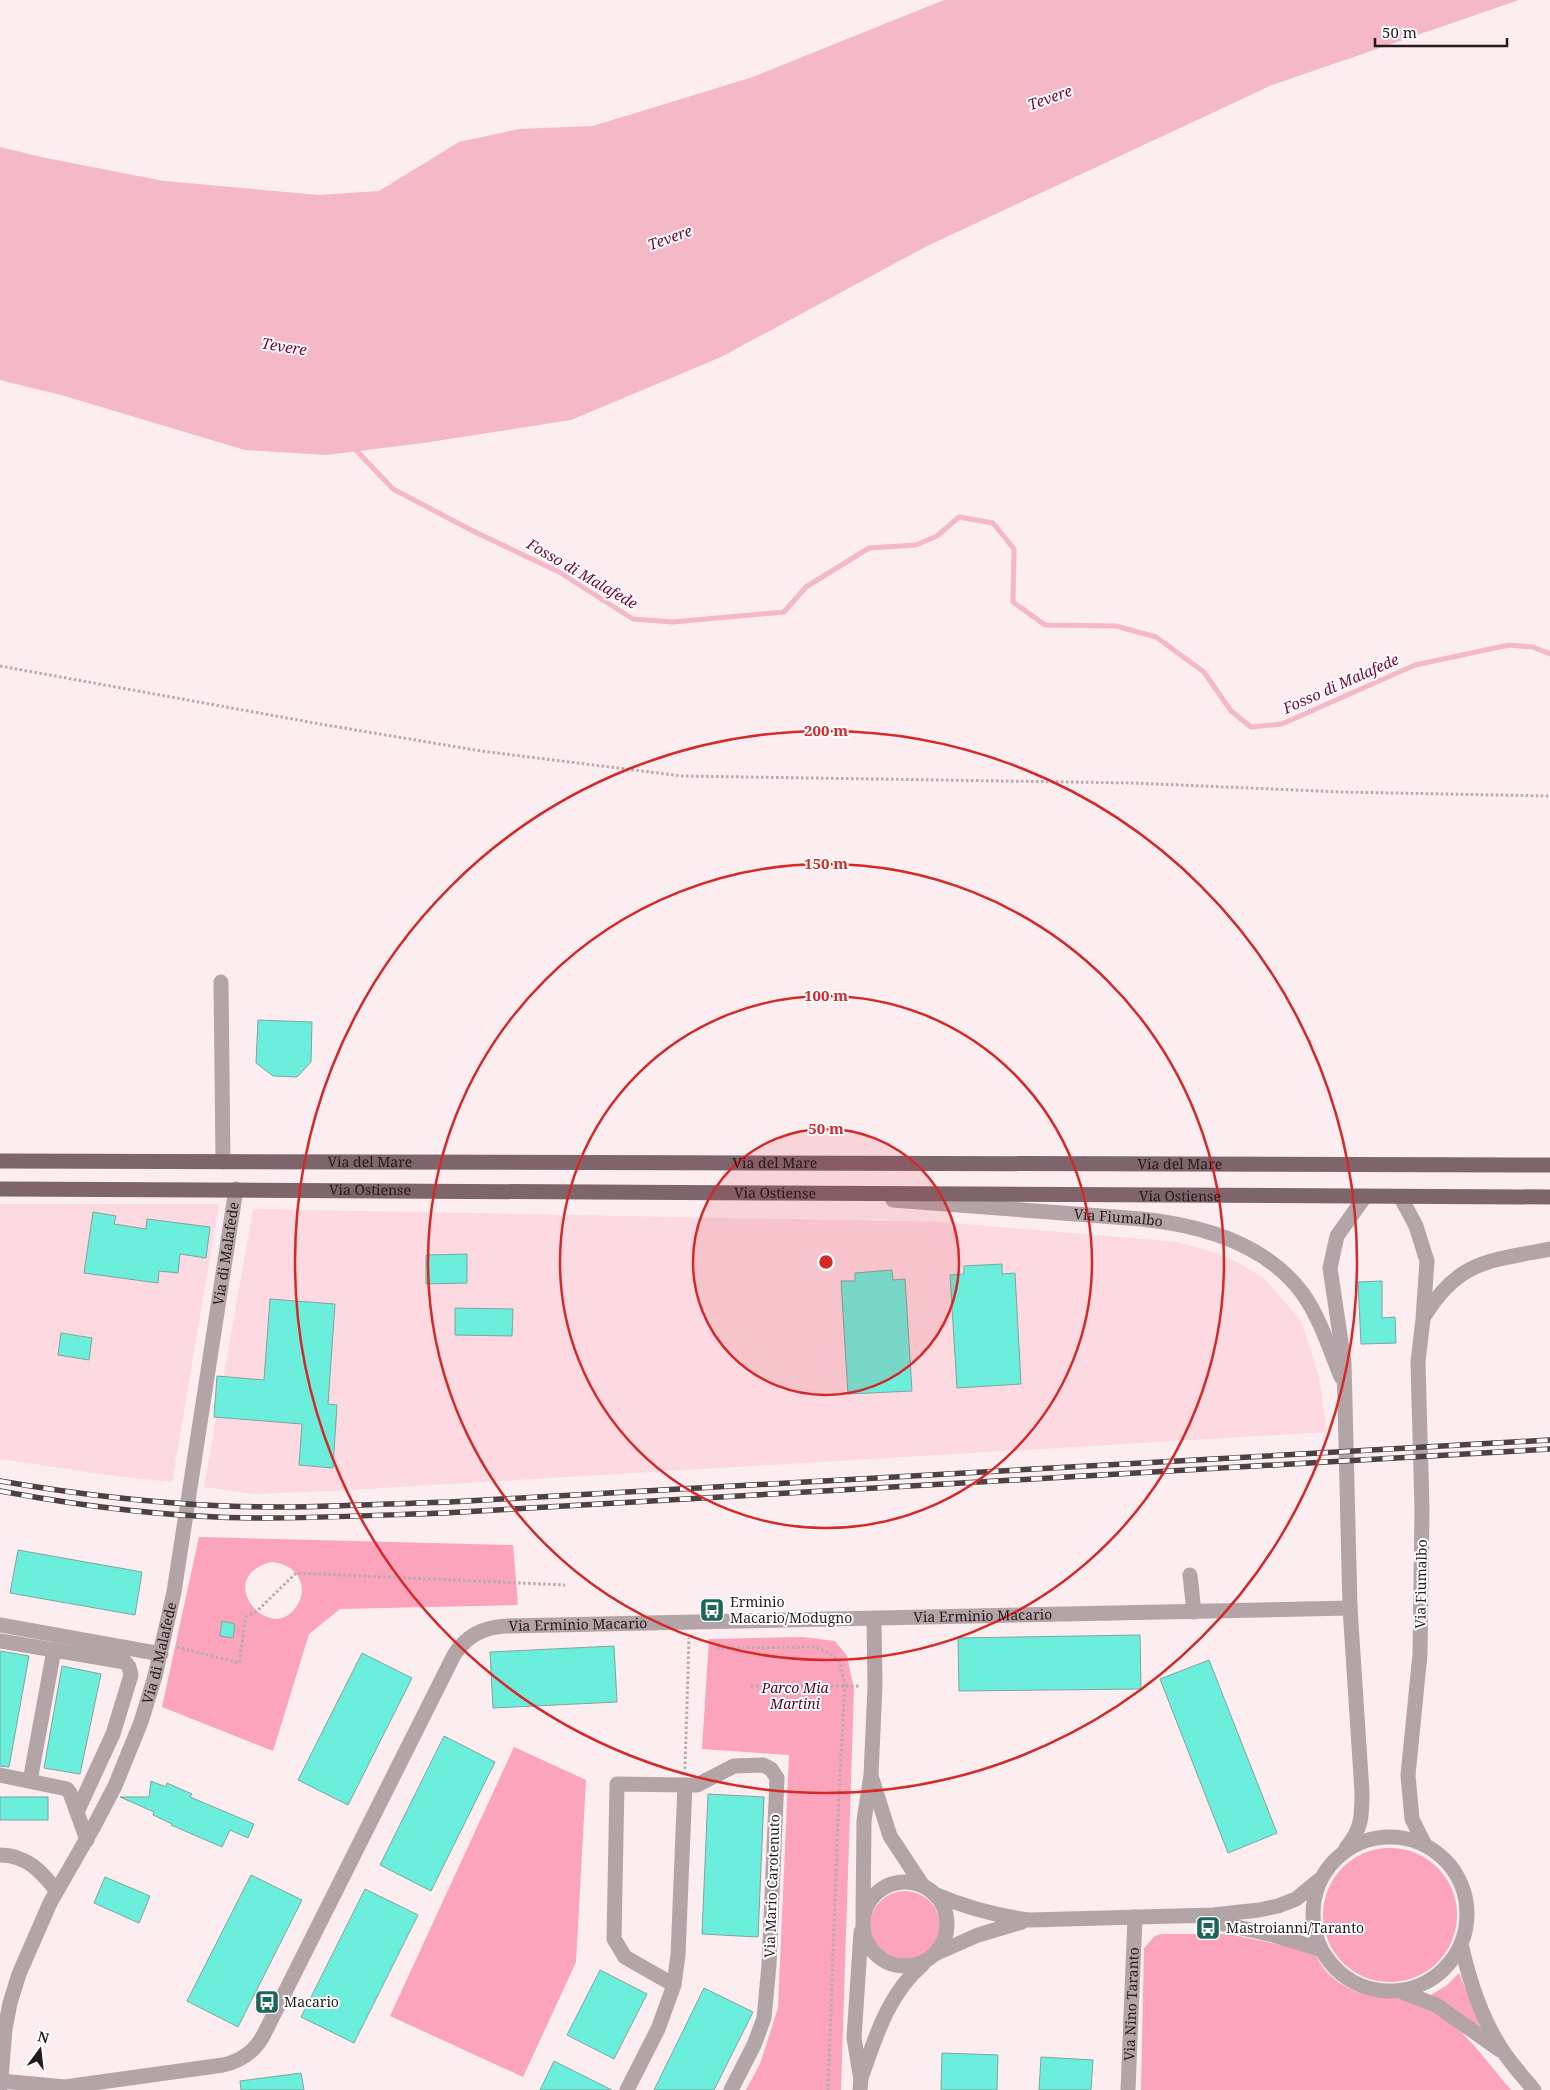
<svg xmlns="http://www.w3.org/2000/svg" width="1550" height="2090" font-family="'Noto Serif',serif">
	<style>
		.built { fill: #fddae2 }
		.green { fill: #fca4bc; fill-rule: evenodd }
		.water { fill: #f4b8c7 }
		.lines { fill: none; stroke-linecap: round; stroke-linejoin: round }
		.stream { stroke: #f4b8c7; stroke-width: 5 }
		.building { fill: #6befdc; stroke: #80a49d }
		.path { stroke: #b8aaae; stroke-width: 3; stroke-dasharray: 2.5 2.5; stroke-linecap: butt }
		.minor { stroke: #b3a4a8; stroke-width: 15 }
		.major { stroke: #7e646b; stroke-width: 15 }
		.rail-casing { stroke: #4d4144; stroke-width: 5.5 }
		.rail { stroke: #fff; stroke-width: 4; stroke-dasharray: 11; stroke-linecap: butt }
		.ring { fill: none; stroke: #d62828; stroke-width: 2.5 }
		.labels { text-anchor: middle; stroke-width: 4; stroke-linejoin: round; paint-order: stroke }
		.street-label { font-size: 14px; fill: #261a1d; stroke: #fff }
		.poi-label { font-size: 14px; fill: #261a1d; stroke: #fff; text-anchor: start }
		.park-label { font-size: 14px; font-style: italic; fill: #590129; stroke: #fff }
		.water-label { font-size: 15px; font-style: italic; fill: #7a023b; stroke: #fff }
		.centre { fill: #d62828; stroke: #fff; stroke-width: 2.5 }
		.ring-label { font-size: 15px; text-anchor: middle; font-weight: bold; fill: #d62828; stroke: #fff; stroke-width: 4; stroke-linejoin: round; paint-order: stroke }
	</style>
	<rect width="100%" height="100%" fill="#fcedf1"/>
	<!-- built -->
	<path class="built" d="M 0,1204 L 219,1204 L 172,1482 L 115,1476 L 0,1459 Z
		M 253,1209 L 942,1222 L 1178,1242 L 1226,1256 L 1264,1278 L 1301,1321 L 1319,1377 L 1327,1432 L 331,1491 L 254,1494 L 204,1487 Z"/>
	<!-- green -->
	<path class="green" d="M 199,1537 L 513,1545 L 518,1605 L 340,1609 L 309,1634 L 273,1751 L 162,1707 ZM 271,1562 C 293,1563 310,1582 298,1604 C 273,1649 210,1578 271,1562 Z
		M 803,1637 L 835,1641 L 847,1656 L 854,1689 L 841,2090 L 746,2090 L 760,2064 L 778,2008 L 789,1755 L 702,1749 L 709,1639 Z
		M 514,1747 L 586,1780 L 576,1962 L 523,2077 L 390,2016 Z
		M1323 1915a67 67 0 1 1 134 0a67 67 0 1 1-134 0Z
		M870 1926a35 35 0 1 1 70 0a35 35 0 1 1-70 0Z
		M 1162,1934 L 1228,1934 L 1315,1952 C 1324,1978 1350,1993 1377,1997 C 1387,1998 1398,1997 1407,2000 C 1417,2003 1430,2009 1439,2014 C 1468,2033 1489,2065 1511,2090 L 1141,2090 L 1144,1948 L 1155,1936 Z
		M 1459,1973 L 1481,2028 L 1431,1995 L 1447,1985 Z"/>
	<!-- water -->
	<path class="water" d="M 944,0 L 1519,0 L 1272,85 L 927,246 L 721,357 L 571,420 L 423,443 L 326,455 L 245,450 L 61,395 L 0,380 L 0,147 L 41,157 L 164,181 L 319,195 L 379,191 L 459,142 L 519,129 L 593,126 L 753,77 Z"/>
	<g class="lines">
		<!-- stream -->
		<path class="stream" d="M 353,447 L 393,489 L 473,531 L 559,572 L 633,619 L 673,622 L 784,612 L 806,587 L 869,548 L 916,545 L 937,536 L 959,517 L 993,523 L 1014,549 L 1013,602 L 1045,625 L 1116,626 L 1156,637 L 1204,672 L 1231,711 L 1251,727 L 1282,724 L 1415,665 L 1509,645 L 1533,647 L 1550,654"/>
	</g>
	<!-- building -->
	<path class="building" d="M 258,1020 L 312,1022 L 311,1062 L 297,1077 L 273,1076 L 256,1063 Z
		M 93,1212 L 116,1216 L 114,1224 L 146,1229 L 147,1219 L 210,1227 L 206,1258 L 180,1254 L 178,1273 L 159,1271 L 158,1283 L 84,1273 Z
		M 467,1254 L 467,1283 L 426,1284 L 426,1255 Z
		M 1002,1264 L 1002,1274 L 1015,1273 L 1021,1384 L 957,1388 L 950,1275 L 964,1274 L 964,1266 Z
		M 892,1270 L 893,1280 L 905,1279 L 912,1391 L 848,1394 L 841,1281 L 855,1281 L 855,1273 Z
		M 1382,1281 L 1382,1318 L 1395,1317 L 1396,1343 L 1361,1344 L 1358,1282 Z
		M 270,1299 L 335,1304 L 328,1404 L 337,1405 L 333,1468 L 299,1465 L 302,1424 L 214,1417 L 217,1376 L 264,1380 Z
		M 455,1308 L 513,1309 L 512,1336 L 455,1335 Z
		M 61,1333 L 92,1338 L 89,1360 L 58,1355 Z
		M 18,1550 L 142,1572 L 135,1615 L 10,1593 Z
		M 222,1621 L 235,1624 L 233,1638 L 220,1636 Z
		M 1140,1635 L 1141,1689 L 959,1691 L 958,1638 Z
		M 614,1646 L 617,1702 L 493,1708 L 490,1652 Z
		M 0,1651 L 29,1656 L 9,1767 L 0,1766 Z
		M 362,1653 L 412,1678 L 348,1805 L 298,1780 Z
		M 1209,1660 L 1277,1833 L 1228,1853 L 1160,1679 Z
		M 62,1666 L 101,1674 L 80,1774 L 44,1768 Z
		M 444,1736 L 495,1762 L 431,1891 L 380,1865 Z
		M 151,1781 L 166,1787 L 167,1783 L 192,1794 L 190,1797 L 254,1824 L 248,1838 L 230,1830 L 222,1847 L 171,1825 L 172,1824 L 153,1815 L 154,1812 L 120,1797 L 149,1797 Z
		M 708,1794 L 764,1797 L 758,1937 L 702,1934 Z
		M 0,1797 L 48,1797 L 48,1820 L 0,1820 Z
		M 251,1875 L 302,1900 L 238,2027 L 187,2001 Z
		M 105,1877 L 150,1896 L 139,1923 L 94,1903 Z
		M 365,1889 L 418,1915 L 354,2043 L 301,2017 Z
		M 600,1970 L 647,1994 L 614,2059 L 567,2035 Z
		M 704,1988 L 753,2012 L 714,2090 L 654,2090 Z
		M 942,2053 L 998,2055 L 997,2090 L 941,2090 Z
		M 1041,2057 L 1093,2060 L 1091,2090 L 1039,2090 Z
		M 554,2061 L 612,2090 L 540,2090 Z
		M 301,2073 L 304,2090 L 241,2090 L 240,2081 Z"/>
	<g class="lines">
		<!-- path -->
		<path class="path" d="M 0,666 L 320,724 L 481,751 L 682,776 L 1134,783 L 1341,792 L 1550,796
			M 177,1647 L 239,1663 L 246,1617 L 256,1612 L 296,1573 L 565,1585
			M 717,1648 L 815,1647 L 829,1653 L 840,1662 L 845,1686 L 839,1791 L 828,2090
			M 751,1686 L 861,1686
			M 685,1769 L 689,1638"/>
		<!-- minor -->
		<g class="minor">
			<path d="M 221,982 L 223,1162"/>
			<path d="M 1401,1198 L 1416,1226 L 1427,1261 L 1423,1319 L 1418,1362 L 1422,1510 L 1420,1654 L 1408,1775 L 1412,1819 L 1425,1845"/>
			<path id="s1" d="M 893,1200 L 1141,1219 C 1200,1225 1266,1243 1303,1294 C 1320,1318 1330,1350 1341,1377"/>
			<path d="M 1425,1315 C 1460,1259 1491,1261 1550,1249"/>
			<path d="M 1190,1575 L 1194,1612"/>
			<path d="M 0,1625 L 161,1654"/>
			<path d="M 0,1641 L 125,1662 L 129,1667 L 131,1675 L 113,1734 L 77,1812"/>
			<path d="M 0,1775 L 67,1789 L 70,1793 L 87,1840"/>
			<path d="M 872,1779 L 890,1836 L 923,1886"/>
			<path d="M 30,1781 L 54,1650"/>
			<path d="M 685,1785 L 697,1785 L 734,1766 L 763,1765 L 771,1769 L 777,1778 L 769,1965 L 764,2018 L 754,2045 L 731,2090"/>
			<circle cx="1390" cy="1914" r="77"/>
			<path d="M 1346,1848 C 1362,1829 1362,1816 1362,1792 L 1350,1608 L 1344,1362 L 1330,1268 L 1337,1236 L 1364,1198"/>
			<path d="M 0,1855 C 26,1855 41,1871 56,1890"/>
			<circle cx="905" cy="1924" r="42"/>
			<path d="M 934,1894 C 965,1907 996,1916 1030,1920 L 1213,1915 L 1259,1910 L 1278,1906 L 1296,1899 L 1319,1880"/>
			<path d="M 863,1917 L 864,1821 L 871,1775 L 875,1686 L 874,1620"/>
			<path d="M 1205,1920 L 1273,1935 L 1320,1949"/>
			<path d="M 1461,1944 C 1470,1983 1482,2021 1505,2054 C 1514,2067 1524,2078 1534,2090"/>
			<path d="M 935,1954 L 978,1935 L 1022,1922"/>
			<path d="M 1400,1991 L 1436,2005 L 1500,2050"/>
			<path d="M 861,2078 C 876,2036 888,1994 923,1964"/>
			<path id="s2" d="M 1,2081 L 65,2087 L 223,2065 C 241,2061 254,2052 263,2036 L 454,1655 C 466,1636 484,1627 506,1626 L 1350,1608"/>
			<path id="s3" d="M 0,2090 L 5,2029 L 10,2003 L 19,1974 L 50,1903 L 94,1826 L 115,1786 L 141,1722 L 155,1676 L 174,1592 L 236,1189"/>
			<path d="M 627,2090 L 658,2029 L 674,1985 L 678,1955 L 685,1785 L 617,1784 L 614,1939 L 625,1957 L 674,1985"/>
			<path d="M 860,2090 L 861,2080 L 854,2038 L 861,1932"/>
			<path id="s4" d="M 1128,2090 L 1135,1917"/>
		</g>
		<!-- major -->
		<g class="major">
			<path id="s5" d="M 0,1161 L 1550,1165"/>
			<path id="s6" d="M 0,1189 C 517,1188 1033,1198 1550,1197"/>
		</g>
		<defs>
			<path id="rail" d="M 0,1481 C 75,1494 150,1503 226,1506 C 300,1509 375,1504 450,1502 L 1550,1440
				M 0,1491 C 86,1507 174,1518 261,1518 C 322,1518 383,1515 444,1513 L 1550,1449"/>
		</defs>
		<!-- rail casing -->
		<use href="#rail" class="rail-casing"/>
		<!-- rail -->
		<use href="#rail" class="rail"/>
	</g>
	<!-- distance rings -->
	<circle cx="826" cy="1262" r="133" fill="#d62828" fill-opacity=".12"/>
	<g class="ring">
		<circle cx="826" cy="1262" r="133"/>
		<circle cx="826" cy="1262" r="266"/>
		<circle cx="826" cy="1262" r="398"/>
		<circle cx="826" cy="1262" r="531"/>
	</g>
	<!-- icons -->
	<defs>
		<symbol id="bus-square" viewBox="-11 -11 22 22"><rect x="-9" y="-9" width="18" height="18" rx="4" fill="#1b655b" stroke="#fff"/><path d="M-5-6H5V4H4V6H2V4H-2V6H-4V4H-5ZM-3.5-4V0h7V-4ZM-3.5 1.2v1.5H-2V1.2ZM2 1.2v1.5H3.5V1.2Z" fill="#fff"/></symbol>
	</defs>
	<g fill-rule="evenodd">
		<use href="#bus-square" x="698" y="1596" width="28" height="28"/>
		<use href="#bus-square" x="1194" y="1914" width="28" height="28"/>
		<use href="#bus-square" x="253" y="1988" width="28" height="28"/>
	</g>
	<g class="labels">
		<!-- street labels -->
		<g class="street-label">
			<text dy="5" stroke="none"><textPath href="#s5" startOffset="370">Via del Mare</textPath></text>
			<text dy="5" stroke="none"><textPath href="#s5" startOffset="775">Via del Mare</textPath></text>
			<text dy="5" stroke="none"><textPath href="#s5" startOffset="1180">Via del Mare</textPath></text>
			<text dy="5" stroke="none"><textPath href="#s6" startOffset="370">Via Ostiense</textPath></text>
			<text dy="5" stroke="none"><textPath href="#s6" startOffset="775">Via Ostiense</textPath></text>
			<text dy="5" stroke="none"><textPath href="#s6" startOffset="1180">Via Ostiense</textPath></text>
			<text dy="5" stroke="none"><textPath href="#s1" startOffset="226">Via Fiumalbo</textPath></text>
			<text dy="5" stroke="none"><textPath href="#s3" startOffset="875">Via di Malafede</textPath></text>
			<text transform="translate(1421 1584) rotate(-89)" y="5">Via Fiumalbo</text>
			<text dy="5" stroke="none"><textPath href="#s2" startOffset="1240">Via Erminio Macario</textPath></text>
			<text dy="5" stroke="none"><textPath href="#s2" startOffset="835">Via Erminio Macario</textPath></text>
			<text dy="5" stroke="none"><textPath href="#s3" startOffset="470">Via di Malafede</textPath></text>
			<text transform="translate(772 1886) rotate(-88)" y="5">Via Mario Carotenuto</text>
			<text dy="5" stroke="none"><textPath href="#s4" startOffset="86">Via Nino Taranto</textPath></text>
		</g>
		<!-- poi labels -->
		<g class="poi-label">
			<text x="730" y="1607">Erminio<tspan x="730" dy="16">Macario/Modugno</tspan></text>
			<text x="1226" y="1933">Mastroianni/Taranto</text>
			<text x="284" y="2007">Macario</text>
		</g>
		<!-- park labels -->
		<g class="park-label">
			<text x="795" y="1693">Parco Mia<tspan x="795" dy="16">Martini</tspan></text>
		</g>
		<!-- water labels -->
		<g class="water-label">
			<text transform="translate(1050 98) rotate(-20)" y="5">Tevere</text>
			<text transform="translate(670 238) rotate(-20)" y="5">Tevere</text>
			<text transform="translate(284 347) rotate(9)" y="5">Tevere</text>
			<text transform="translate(582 574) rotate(30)" y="5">Fosso di Malafede</text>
			<text transform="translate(1341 684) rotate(-24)" y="5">Fosso di Malafede</text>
		</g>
	</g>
	<circle cx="826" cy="1262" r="8" class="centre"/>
	<g class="ring-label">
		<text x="826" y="736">200 m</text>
		<text x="826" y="869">150 m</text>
		<text x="826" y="1001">100 m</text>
		<text x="826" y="1134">50 m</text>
	</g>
	<!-- north arrow -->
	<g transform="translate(40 2050) rotate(15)" stroke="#ffffff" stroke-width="4" paint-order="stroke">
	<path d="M0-4L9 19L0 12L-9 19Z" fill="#261a1d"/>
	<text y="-8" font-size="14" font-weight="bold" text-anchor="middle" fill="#261a1d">N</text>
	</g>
	<!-- scale -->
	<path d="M1375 38v8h132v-8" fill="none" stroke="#261a1d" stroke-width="2.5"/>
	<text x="1382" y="38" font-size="15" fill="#261a1d" stroke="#ffffff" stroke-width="4" paint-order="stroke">50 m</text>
</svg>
